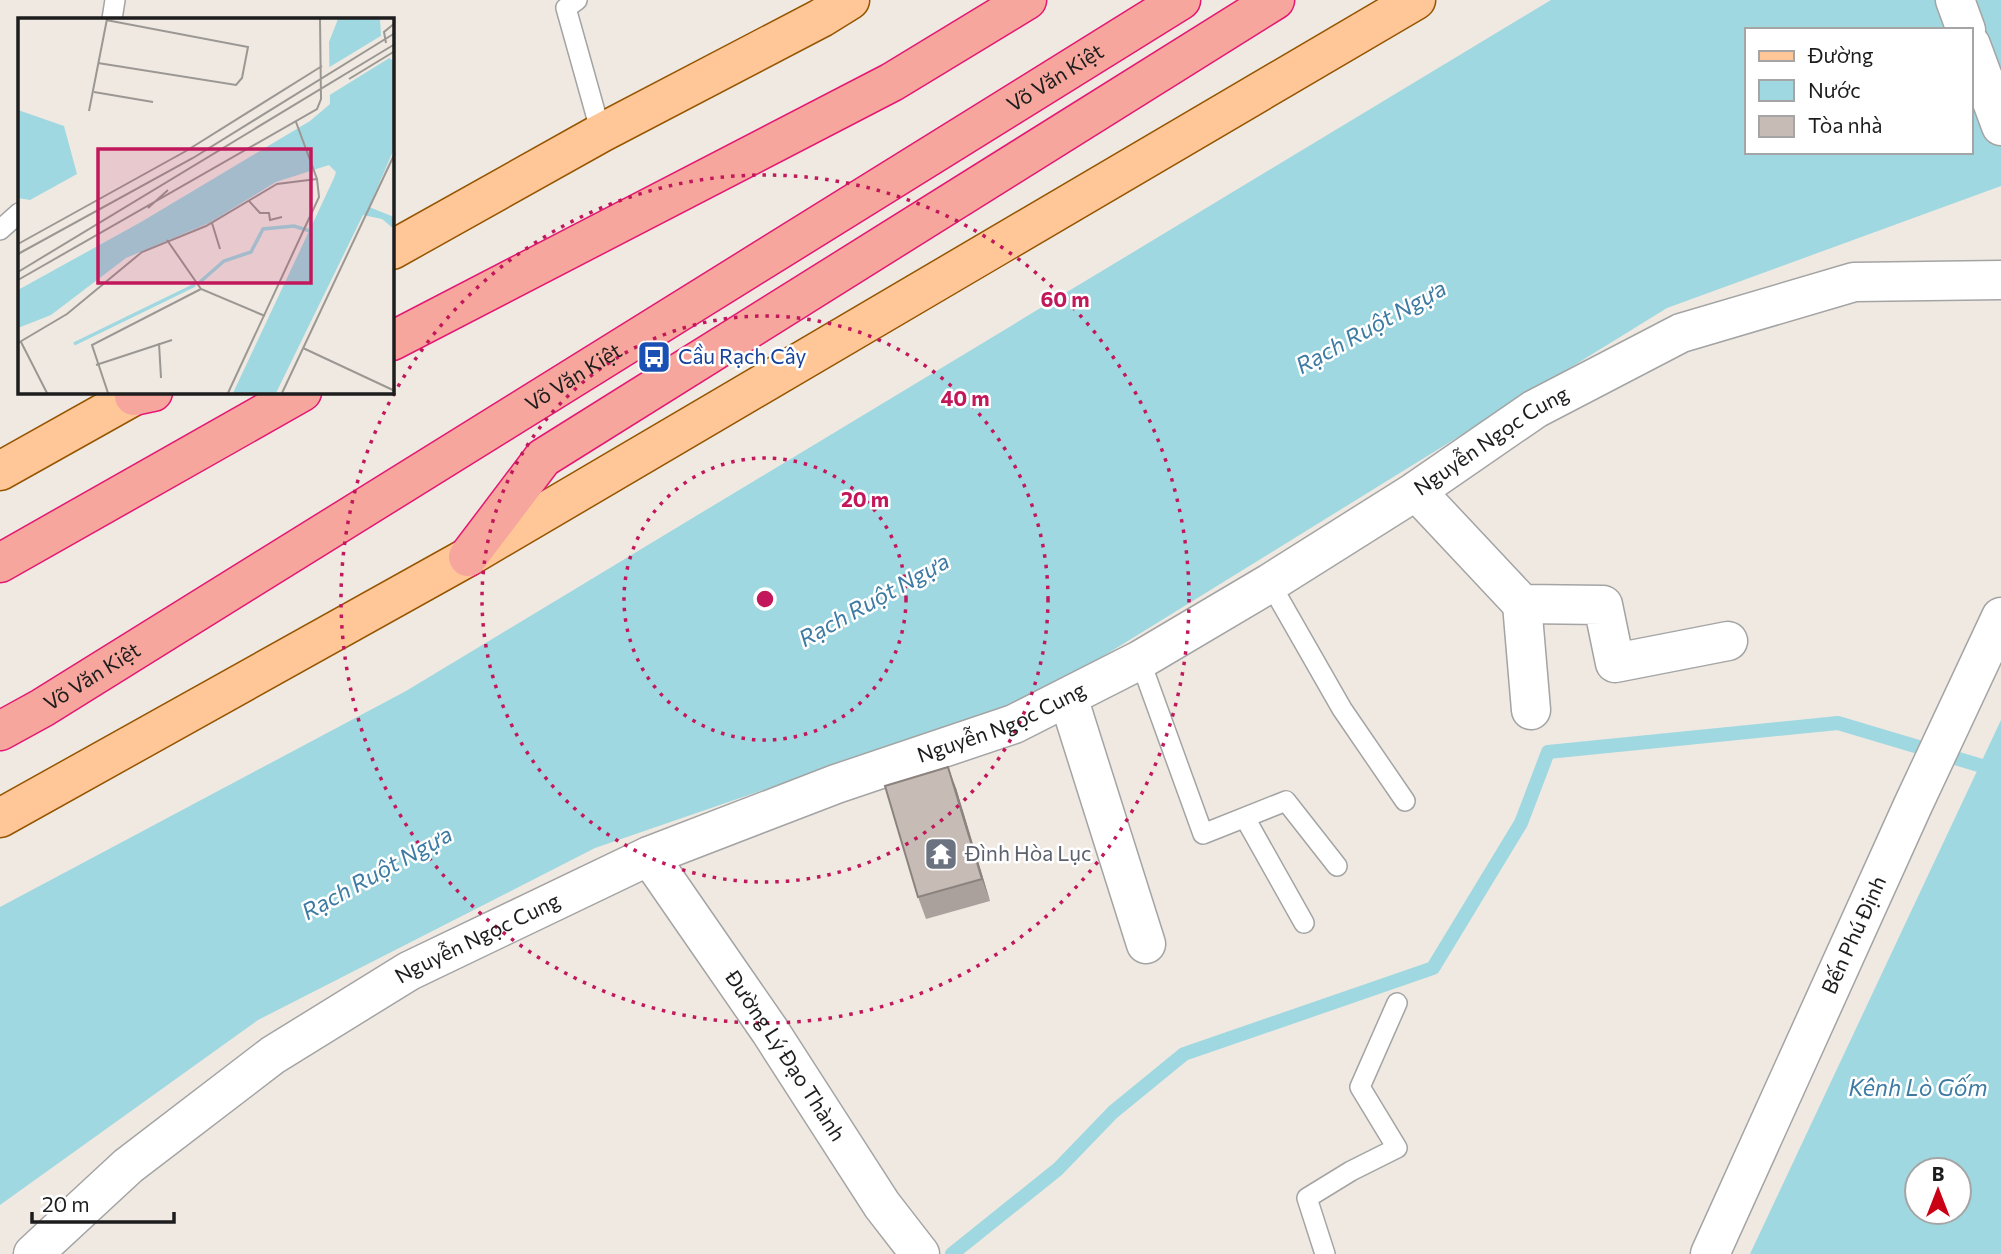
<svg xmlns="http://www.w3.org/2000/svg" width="2001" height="1254" font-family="Commissioner,sans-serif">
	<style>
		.water { fill: #9fd8e0; fill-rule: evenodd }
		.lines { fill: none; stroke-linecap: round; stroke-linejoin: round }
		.stream { stroke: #9fd8e0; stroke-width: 14 }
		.service-casing { stroke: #a4a4a4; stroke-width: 22 }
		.minor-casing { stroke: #a4a4a4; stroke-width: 41 }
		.tertiary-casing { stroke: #a4a4a4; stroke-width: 41 }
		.primary-casing { stroke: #965500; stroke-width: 41 }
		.trunk-casing { stroke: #e41873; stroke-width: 41 }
		.service { stroke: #fff; stroke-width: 19 }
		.minor { stroke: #fff; stroke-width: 38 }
		.tertiary { stroke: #fff; stroke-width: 38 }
		.primary { stroke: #ffc797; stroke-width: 38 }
		.trunk { stroke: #f6a69c; stroke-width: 38 }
		.wall { fill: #aba19c }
		.shaded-wall { fill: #8b837f }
		.building { fill: #c7bbb5; stroke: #8b837f; stroke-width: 2 }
		.ring { fill: none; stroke: #c2185b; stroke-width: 3.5; stroke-dasharray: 3.5 7 }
		.labels { text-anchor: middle; stroke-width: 5; stroke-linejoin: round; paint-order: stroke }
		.street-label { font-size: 21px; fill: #1d1d1d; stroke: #fff }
		.transit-label { font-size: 21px; fill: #164399; stroke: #fff; text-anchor: start }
		.worship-label { font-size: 21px; fill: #5b616d; stroke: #fff; text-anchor: start }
		.water-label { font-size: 23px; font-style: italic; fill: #3e7ba3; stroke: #fff }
		.inset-river { fill: none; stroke: #9fd8e0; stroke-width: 3.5 }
		.inset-road { fill: none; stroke: #9b9793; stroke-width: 2 }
		.view { fill: #c2185b; fill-opacity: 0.15; stroke: #c2185b; stroke-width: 3.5 }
		.inset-edge { fill: none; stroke: #1d1d1d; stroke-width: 3.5 }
		.centre { fill: #c2185b; stroke: #fff; stroke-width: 3.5 }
		.ring-label { font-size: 21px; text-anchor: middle; font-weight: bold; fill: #c2185b; stroke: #fff; stroke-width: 5; stroke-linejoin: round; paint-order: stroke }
	</style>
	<rect width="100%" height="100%" fill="#efe9e2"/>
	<!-- water -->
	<path class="water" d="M 1551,0 L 2001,0 L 2001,186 L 1667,308 L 1042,694 L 595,848 L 258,1020 L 0,1205 L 0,907 L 406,691 ZM 1747,30 L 1971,30 L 1971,152 L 1747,152 Z
		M 2001,720 L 2001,1254 L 1750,1254 ZM 1917,1170 L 1959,1170 L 1959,1212 L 1917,1212 Z"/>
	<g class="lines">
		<!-- stream -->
		<path class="stream" d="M 952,1254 L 1058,1169 L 1113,1112 L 1184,1054 L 1433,968 L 1521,823 L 1548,752 L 1838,723 L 1982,766 L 2001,768"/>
		<defs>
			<path id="service" d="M 577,0 L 566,8 L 601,133
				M 112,19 L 115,0
				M 0,230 L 19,213
				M 1270,583 L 1342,709 L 1405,801
				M 1140,660 L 1203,834 L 1286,801 L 1337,866
				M 1245,818 L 1304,923
				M 1325,1254 L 1307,1198 L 1351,1171 L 1397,1148 L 1360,1087 L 1397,1003"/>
			<g id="minor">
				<path d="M 1416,491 L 1522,604 L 1603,605 L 1615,663 L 1728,641"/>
				<path d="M 1522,604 L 1531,710"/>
				<path d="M 1068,697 L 1146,944"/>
				<path id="s1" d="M 649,856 L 770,1031 L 882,1205 L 920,1254"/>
				<path id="s2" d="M 33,1254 L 128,1166 L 273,1055 L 409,971 L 649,856 L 836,784 L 1014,724 L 1140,660 L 1270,583 L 1416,491 L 1535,409 L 1681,333 L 1854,282 L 2001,280"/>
			</g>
			<g id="tertiary">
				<path d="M 1955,0 L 1966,30"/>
				<path d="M 1971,45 L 2001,126"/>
				<path id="s3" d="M 1710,1254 L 1913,805 L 2001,617"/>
			</g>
			<path id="primary" d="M 392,250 L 601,133 L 821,18 L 850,0
				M 0,471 L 141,392
				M 0,818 L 468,557 L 1416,0"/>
			<g id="trunk">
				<path d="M 392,341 L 892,82 L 1027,0"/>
				<path d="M 134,396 L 153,392"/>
				<path d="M 468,557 L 543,458 L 1275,0"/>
				<path d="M 0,563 L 302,392"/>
				<path id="s4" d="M 0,731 L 42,708 L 1181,0"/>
			</g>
		</defs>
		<!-- service casing -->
		<use href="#service" class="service-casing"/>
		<!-- minor casing -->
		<use href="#minor" class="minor-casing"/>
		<!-- tertiary casing -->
		<use href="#tertiary" class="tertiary-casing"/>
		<!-- primary casing -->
		<use href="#primary" class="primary-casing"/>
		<!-- trunk casing -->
		<use href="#trunk" class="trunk-casing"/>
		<!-- service -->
		<use href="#service" class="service"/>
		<!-- minor -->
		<use href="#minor" class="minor"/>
		<!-- tertiary -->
		<use href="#tertiary" class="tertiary"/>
		<!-- primary -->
		<use href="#primary" class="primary"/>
		<!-- trunk -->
		<use href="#trunk" class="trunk"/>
	</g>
	<!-- wall -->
	<path class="wall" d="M 956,788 L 990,901 L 926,919 L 918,897 Z"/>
	<!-- shaded-wall -->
	<path class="shaded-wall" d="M 948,767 L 956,788 L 990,901 L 982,879 Z"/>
	<!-- building -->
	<path class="building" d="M 948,767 L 982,879 L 918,897 L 885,786 Z"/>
	<!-- distance rings -->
	<g class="ring">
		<circle cx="765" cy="599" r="141"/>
		<circle cx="765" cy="599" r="283"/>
		<circle cx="765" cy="599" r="424"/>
	</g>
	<!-- icons -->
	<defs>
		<symbol id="bus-square" viewBox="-11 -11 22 22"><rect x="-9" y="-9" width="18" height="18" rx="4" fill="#1a4fb4" stroke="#fff"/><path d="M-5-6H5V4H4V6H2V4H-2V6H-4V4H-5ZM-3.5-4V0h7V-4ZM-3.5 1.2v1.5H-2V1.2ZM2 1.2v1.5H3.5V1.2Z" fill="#fff"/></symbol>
		<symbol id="temple-square" viewBox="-11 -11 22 22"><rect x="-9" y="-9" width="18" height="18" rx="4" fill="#6b7280" stroke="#fff"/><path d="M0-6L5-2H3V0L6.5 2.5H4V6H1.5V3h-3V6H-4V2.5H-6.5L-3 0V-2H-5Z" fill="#fff"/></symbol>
	</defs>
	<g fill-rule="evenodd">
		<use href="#bus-square" x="635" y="338" width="38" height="38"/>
		<use href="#temple-square" x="922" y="835" width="38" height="38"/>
	</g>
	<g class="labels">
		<!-- street labels -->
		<g class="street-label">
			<text dy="7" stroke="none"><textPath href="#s4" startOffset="1241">Võ Văn Kiệt</textPath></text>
			<text dy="7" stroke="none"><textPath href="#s4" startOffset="674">Võ Văn Kiệt</textPath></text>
			<text dy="7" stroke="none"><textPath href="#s2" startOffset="1682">Nguyễn Ngọc Cung</textPath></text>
			<text dy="7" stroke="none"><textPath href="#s4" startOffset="107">Võ Văn Kiệt</textPath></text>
			<text dy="7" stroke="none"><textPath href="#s2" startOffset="1115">Nguyễn Ngọc Cung</textPath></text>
			<text dy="7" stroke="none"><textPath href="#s3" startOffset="350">Bến Phú Định</textPath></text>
			<text dy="7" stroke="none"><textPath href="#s2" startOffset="548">Nguyễn Ngọc Cung</textPath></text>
			<text dy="7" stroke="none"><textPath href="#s1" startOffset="242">Đường Lý Đạo Thành</textPath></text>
		</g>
		<!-- transit labels -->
		<g class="transit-label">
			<text x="678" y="364">Cầu Rạch Cây</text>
		</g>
		<!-- worship labels -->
		<g class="worship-label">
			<text x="965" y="861">Đình Hòa Lục</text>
		</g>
		<!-- water labels -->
		<g class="water-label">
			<text transform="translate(1371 327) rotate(-29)" y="8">Rạch Ruột Ngựa</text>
			<text transform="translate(874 600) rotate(-29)" y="8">Rạch Ruột Ngựa</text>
			<text transform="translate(377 873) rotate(-29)" y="8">Rạch Ruột Ngựa</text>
			<text x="1918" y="1096">Kênh Lò Gốm</text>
		</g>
	</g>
	<!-- overview -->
	<g transform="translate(18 18)">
		<rect width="376" height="376" fill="#efe9e2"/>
		<path d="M 320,1 L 362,1 L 364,33 L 376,44 L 376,131 L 351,189 L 376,199 L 376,211 L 364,201 L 345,197 L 258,375 L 215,375 L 316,160 L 318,154 L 311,147 L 258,164 L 191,205 L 108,240 L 33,297 L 0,310 L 0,272 L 123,204 L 292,103 L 312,86 L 311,24 ZM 0,92 L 46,108 L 59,156 L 12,182 L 0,180 Z" fill="#9fd8e0"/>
		<path d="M 366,16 L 373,39 L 310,78 L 310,50 Z" fill="#efe9e2"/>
		<path class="inset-river" d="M 182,264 L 206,243 L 233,234 L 245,211 L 276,208 L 292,213M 56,326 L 177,267"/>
		<path class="inset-road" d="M 368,25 L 366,14 L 377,5M 80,45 L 218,67 L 224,60 L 230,29 L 88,2M 331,61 L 377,33M 76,74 L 135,84M 71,93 L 89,1M 231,183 L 242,195 L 251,195 L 252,202 L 264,199M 130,190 L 150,172M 194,205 L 202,231M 149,222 L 183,271 L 247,298M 0,226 L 168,133 L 304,48M 0,236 L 175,140 L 377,15M 0,254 L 377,26M 0,262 L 299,91 L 303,81 L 302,1M 3,324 L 29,375M 0,325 L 49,296 L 124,234 L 188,208 L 259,166 L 299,161M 141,325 L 143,360M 285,330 L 377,373M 78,347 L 154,322M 90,375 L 74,327 L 183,271M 210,375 L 301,179 L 299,161 L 278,104M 264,375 L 377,135"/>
		<path class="view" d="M 80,131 L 293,131 L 293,265 L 80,265 Z"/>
		<rect width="376" height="376" class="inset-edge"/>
	</g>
	<circle cx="765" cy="599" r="10" class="centre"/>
	<g class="ring-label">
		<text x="1065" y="307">60 m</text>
		<text x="965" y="406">40 m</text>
		<text x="865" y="507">20 m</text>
	</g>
	<!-- legend -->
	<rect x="1745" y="28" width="228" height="126" fill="#ffffff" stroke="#a5a5a5" stroke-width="2"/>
	<rect x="1759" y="51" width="35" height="10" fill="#ffc797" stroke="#a5a5a5" stroke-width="2"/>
	<text x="1808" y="63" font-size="21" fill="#1d1d1d">Đường</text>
	<rect x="1759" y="80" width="35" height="21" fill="#9fd8e0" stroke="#a5a5a5" stroke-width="2"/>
	<text x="1808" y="98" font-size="21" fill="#1d1d1d">Nước</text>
	<rect x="1759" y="116" width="35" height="21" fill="#c7bbb5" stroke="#a5a5a5" stroke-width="2"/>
	<text x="1808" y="133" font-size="21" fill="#1d1d1d">Tòa nhà</text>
	<!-- north arrow -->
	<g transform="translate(1938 1191)"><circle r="33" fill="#ffffff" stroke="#a5a5a5" stroke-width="2"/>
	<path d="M0-5L12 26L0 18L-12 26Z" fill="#ca0015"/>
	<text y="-10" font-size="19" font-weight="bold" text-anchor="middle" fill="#1d1d1d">B</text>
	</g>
	<!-- scale -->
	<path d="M32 1212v10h142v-10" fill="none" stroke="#1d1d1d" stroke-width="3.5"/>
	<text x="42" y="1212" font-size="21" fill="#1d1d1d" stroke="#ffffff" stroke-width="5" paint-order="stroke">20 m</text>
</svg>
